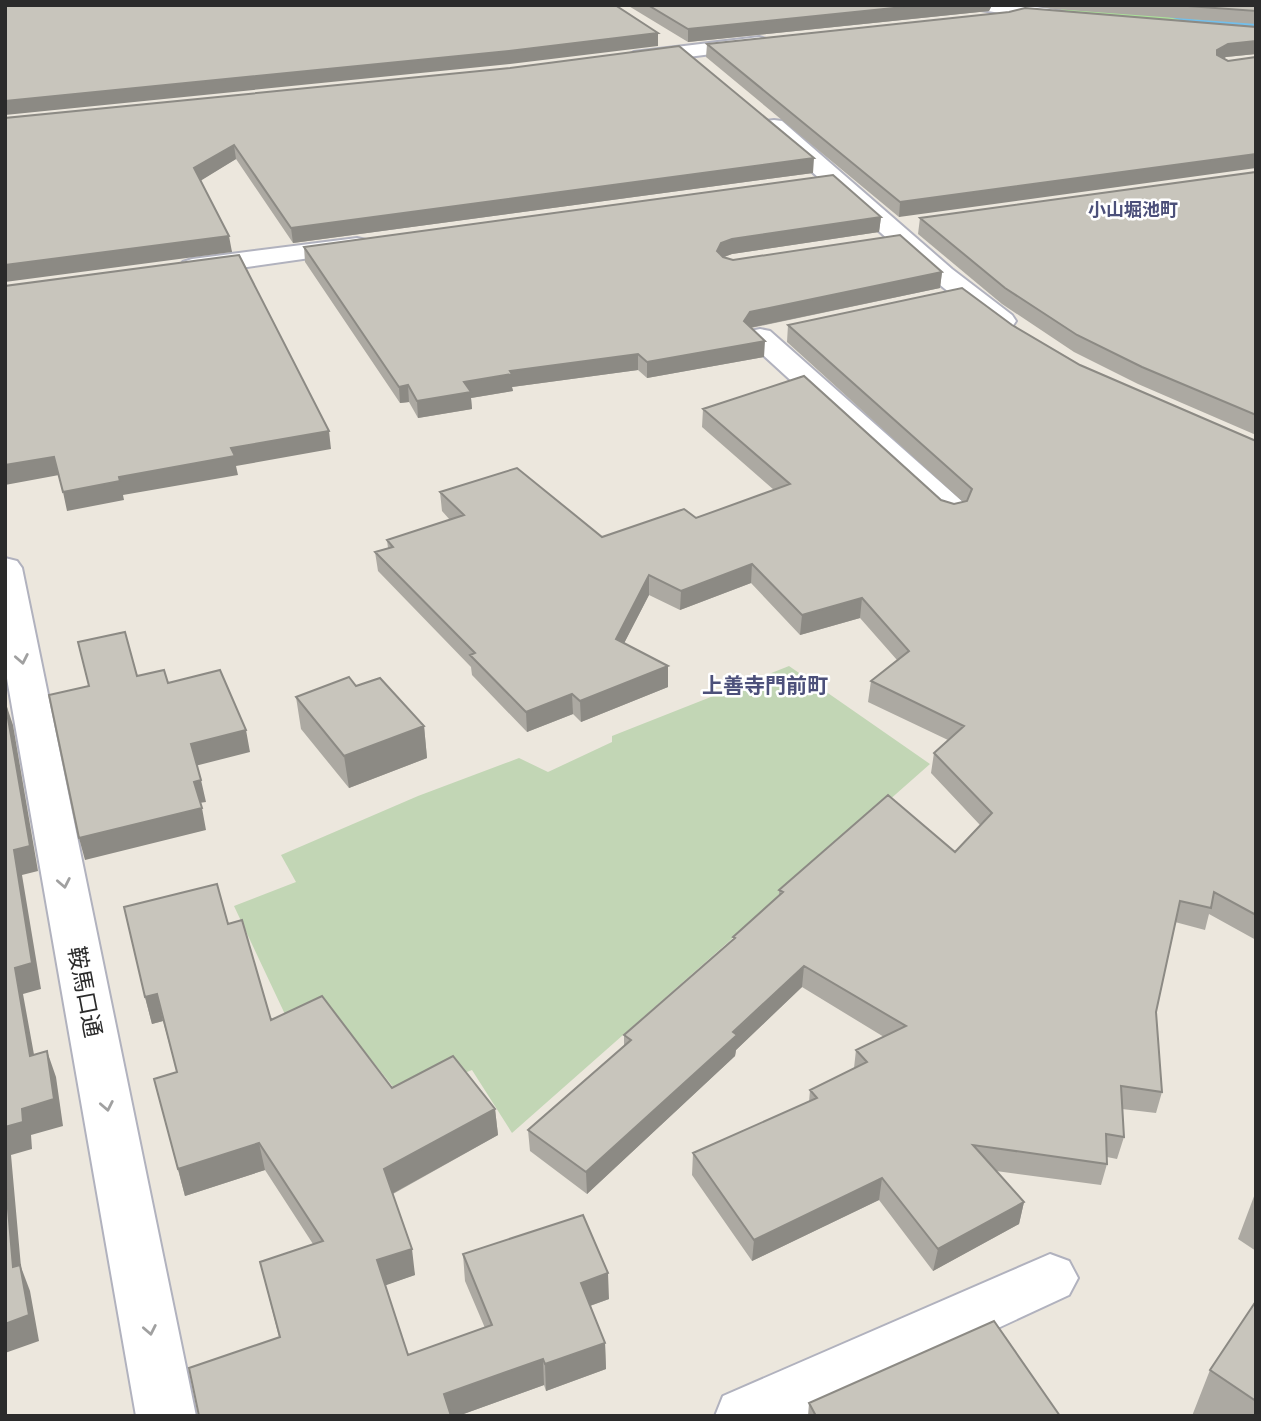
<svg xmlns="http://www.w3.org/2000/svg" width="1261" height="1421" font-family="Rubik,'Noto Sans JP',sans-serif">
	<style>
		.green { fill: #ace19b }
		.cemetery { fill: #c2d6b5 }
		.lines { fill: none; stroke-linecap: round; stroke-linejoin: round }
		.stream { fill: #73bfeb; fill-rule: evenodd }
		.street-casing { stroke: #b1b2be; stroke-width: 4 }
		.street { fill: #fff; fill-rule: evenodd }
		.wall { fill: #aca9a2 }
		.shaded-wall { fill: #8c8a84 }
		.building { fill: #c8c5bc; stroke: #8c8a84; stroke-width: 2 }
		.oneway { stroke: #a0a0a0 }
		.labels { text-anchor: middle; stroke-width: 5; stroke-linejoin: round; paint-order: stroke }
		.far-neighbourhood-label { font-size: 18px; font-weight: bold; fill: #4c507a; stroke: #fff }
		.neighbourhood-label { font-size: 21px; font-weight: bold; fill: #4c507a; stroke: #fff }
		.near-street-label { font-size: 23px; fill: #2b2b2b; stroke: #fff }
	</style>
	<rect width="100%" height="100%" fill="#ece7dd"/>
	<!-- green -->
	<path class="green" d="M 1054,5 L 1203,5 L 1256,9 L 1256,28 L 1057,11 L 1051,7 Z"/>
	<!-- cemetery -->
	<path class="cemetery" d="M 789,666 L 930,764 L 512,1133 L 472,1070 L 402,1098 L 333,1012 L 291,1027 L 234,906 L 296,882 L 281,855 L 418,796 L 519,758 L 548,772 L 612,742 L 612,736 Z"/>
	<g class="lines">
		<!-- stream -->
		<path class="stream" d="M 1168,12 L 1192,19 L 1256,23 L 1256,27 L 1192,23 L 1165,16 Z"/>
		<defs>
			<path id="street" d="M 972,5 C 993,5 1062,4 1074,18 L 1065,23 L 981,10 Z
				M 759,37 L 766,39 L 768,43 L 766,47 L 634,64 L 624,58 L 634,52 Z
				M 774,120 L 782,121 L 952,269 L 1012,315 L 1016,321 L 1012,327 L 1002,329 L 992,327 L 934,280 L 766,131 L 763,126 L 766,121 Z
				M 357,238 L 366,240 L 369,245 L 366,250 L 192,275 L 183,272 L 179,267 L 183,262 L 192,259 Z
				M 760,329 L 770,331 L 964,503 L 968,510 L 964,517 L 952,520 L 940,517 L 750,343 L 746,337 L 750,331 Z
				M 5,558 L 17,561 L 22,568 L 196,1416 L 136,1416 L 5,667 Z
				M 1050,1254 L 1069,1261 L 1078,1278 L 1069,1295 L 808,1416 L 715,1416 L 723,1396 Z"/>
		</defs>
		<!-- street casing -->
		<use href="#street" class="street-casing"/>
		<!-- street -->
		<use href="#street" class="street"/>
	</g>
	<!-- wall -->
	<path class="wall" d="M 627,5 L 992,5 L 989,11 L 688,42 Z
		M 1038,5 L 1256,5 L 1256,24 L 1055,9 L 1039,7 Z
		M 1256,27 L 1256,54 L 1226,57 L 899,217 L 706,57 L 707,44 Z
		M 5,118 L 813,173 L 293,243 L 236,159 L 201,180 L 232,252 Z
		M 1256,172 L 1256,435 L 1138,384 L 1074,352 L 1002,304 L 918,234 L 920,218 Z
		M 881,217 L 879,232 L 732,254 L 724,257 L 733,260 L 942,272 L 940,288 L 751,328 L 764,357 L 647,378 L 638,370 L 512,387 L 513,391 L 471,398 L 472,409 L 418,418 L 409,402 L 400,403 L 305,262 L 304,247 Z
		M 788,325 L 1012,325 L 1080,365 L 1256,441 L 1256,940 L 1209,914 L 1205,930 L 1175,922 L 1156,1012 L 1162,1092 L 1156,1113 L 1122,1109 L 1124,1137 L 1117,1159 L 1107,1157 L 1107,1164 L 1101,1185 L 996,1171 L 1024,1202 L 1019,1224 L 933,1271 L 879,1200 L 752,1261 L 692,1175 L 693,1153 L 809,1102 L 810,1090 L 854,1068 L 856,1050 L 884,1037 L 802,987 L 736,1050 L 735,1056 L 587,1194 L 530,1151 L 528,1130 L 624,1046 L 624,1035 L 733,941 L 733,937 L 779,896 L 779,890 L 955,852 L 980,825 L 931,773 L 934,753 L 948,740 L 868,702 L 871,681 L 897,660 L 860,618 L 800,635 L 751,583 L 680,610 L 649,595 L 624,643 L 668,666 L 668,687 L 581,722 L 573,714 L 527,732 L 472,675 L 471,667 L 378,571 L 375,552 L 388,548 L 387,540 L 450,520 L 442,511 L 440,492 L 602,537 L 696,518 L 774,490 L 702,427 L 703,409 L 941,500 L 954,504 L 963,502 L 787,342 Z
		M 356,686 L 424,726 L 427,758 L 349,788 L 301,729 L 296,697 Z
		M 228,924 L 271,1020 L 392,1088 L 495,1109 L 498,1135 L 393,1194 L 415,1275 L 385,1285 L 408,1355 L 485,1328 L 465,1281 L 463,1254 L 609,1299 L 590,1306 L 605,1343 L 606,1369 L 546,1391 L 544,1385 L 458,1416 L 199,1416 L 279,1337 L 260,1262 L 313,1244 L 265,1170 L 185,1196 L 154,1079 L 177,1072 L 163,1021 L 152,1024 L 145,997 Z
		M 1256,1191 L 1256,1251 L 1238,1239 Z
		M 1256,1301 L 1256,1416 L 1192,1416 L 1210,1370 Z
		M 809,1403 L 1060,1416 L 808,1416 Z"/>
	<!-- shaded-wall -->
	<path class="shaded-wall" d="M 923,5 L 992,5 L 989,11 L 688,42 L 688,29 Z
		M 658,33 L 658,46 L 510,64 L 5,115 L 5,101 Z
		M 1256,41 L 1256,54 L 1226,57 L 1215,64 L 1217,50 L 1228,44 Z
		M 234,145 L 236,159 L 197,183 L 194,168 Z
		M 1256,154 L 1256,168 L 899,217 L 900,202 Z
		M 814,158 L 813,173 L 293,243 L 291,228 Z
		M 881,217 L 879,232 L 732,254 L 721,258 L 717,251 L 721,243 L 732,239 Z
		M 229,236 L 232,252 L 5,282 L 5,265 Z
		M 942,272 L 940,288 L 749,328 L 744,321 L 750,312 Z
		M 765,341 L 764,357 L 647,378 L 647,362 Z
		M 638,354 L 638,370 L 512,387 L 513,391 L 471,398 L 472,409 L 418,418 L 417,401 L 464,382 L 510,371 Z
		M 408,385 L 409,402 L 400,403 L 399,387 Z
		M 329,431 L 331,449 L 236,466 L 238,475 L 123,495 L 124,500 L 67,511 L 63,492 L 231,448 Z
		M 54,457 L 59,475 L 5,485 L 5,465 Z
		M 752,564 L 751,583 L 680,610 L 681,591 Z
		M 649,575 L 649,595 L 616,659 L 616,639 Z
		M 862,598 L 860,618 L 800,635 L 802,615 Z
		M 668,666 L 668,687 L 581,722 L 580,701 Z
		M 572,694 L 573,714 L 527,732 L 526,712 Z
		M 5,701 L 13,725 L 38,871 L 22,875 L 41,989 L 23,994 L 39,1082 L 30,1056 L 15,968 L 14,850 Z
		M 424,726 L 427,758 L 349,788 L 344,756 Z
		M 246,730 L 250,752 L 195,766 L 191,744 Z
		M 201,780 L 206,802 L 199,803 L 194,782 Z
		M 202,808 L 206,830 L 85,860 L 79,838 Z
		M 804,966 L 802,987 L 736,1050 L 735,1056 L 587,1194 L 586,1172 Z
		M 157,994 L 163,1021 L 152,1024 L 145,997 Z
		M 47,1051 L 56,1077 L 63,1126 L 31,1135 L 32,1149 L 11,1155 L 21,1267 L 30,1291 L 39,1341 L 5,1353 L 5,1324 L 13,1267 L 5,1174 L 5,1127 L 22,1109 Z
		M 495,1109 L 498,1135 L 388,1196 L 384,1169 Z
		M 259,1143 L 265,1170 L 185,1196 L 178,1169 Z
		M 882,1178 L 879,1200 L 752,1261 L 754,1240 Z
		M 1024,1202 L 1019,1224 L 933,1271 L 938,1249 Z
		M 412,1249 L 415,1275 L 381,1287 L 377,1260 Z
		M 608,1273 L 609,1299 L 581,1309 L 581,1283 Z
		M 605,1343 L 606,1369 L 546,1391 L 545,1364 Z
		M 543,1359 L 544,1385 L 458,1416 L 447,1416 L 444,1394 Z"/>
	<!-- building -->
	<path class="building" d="M 5,5 L 615,5 L 658,33 L 509,51 L 5,101 Z
		M 648,5 L 923,5 L 688,29 Z
		M 1174,5 L 1256,5 L 1256,11 Z
		M 1025,8 L 1256,27 L 1256,41 L 1228,44 L 1217,50 L 1217,55 L 1228,61 L 1256,57 L 1256,154 L 900,202 L 707,44 L 1009,12 Z
		M 679,46 L 814,158 L 291,228 L 234,145 L 194,168 L 229,236 L 5,265 L 5,118 L 510,68 Z
		M 1256,172 L 1256,415 L 1142,367 L 1077,335 L 1005,288 L 920,218 Z
		M 833,175 L 881,217 L 732,239 L 721,243 L 717,251 L 723,257 L 733,260 L 900,235 L 942,272 L 750,312 L 744,321 L 765,341 L 647,362 L 638,354 L 510,371 L 512,374 L 464,382 L 471,392 L 417,401 L 408,385 L 399,387 L 304,247 Z
		M 239,255 L 329,431 L 231,448 L 235,456 L 119,477 L 120,481 L 63,492 L 54,457 L 5,465 L 5,286 Z
		M 962,288 L 1012,325 L 1080,365 L 1256,441 L 1256,915 L 1214,892 L 1211,908 L 1180,901 L 1156,1012 L 1162,1092 L 1121,1086 L 1124,1137 L 1106,1134 L 1107,1164 L 973,1145 L 1024,1202 L 938,1249 L 882,1178 L 754,1240 L 693,1153 L 817,1098 L 810,1090 L 867,1062 L 856,1050 L 906,1026 L 804,966 L 733,1032 L 737,1035 L 586,1172 L 528,1130 L 631,1040 L 624,1035 L 735,938 L 733,937 L 783,892 L 779,890 L 888,795 L 955,852 L 992,813 L 934,753 L 964,726 L 871,681 L 909,651 L 862,598 L 802,615 L 752,564 L 681,591 L 649,575 L 616,639 L 668,666 L 580,701 L 572,694 L 526,712 L 470,655 L 475,653 L 375,552 L 393,547 L 387,540 L 464,515 L 440,492 L 517,468 L 602,537 L 684,509 L 696,518 L 790,484 L 703,409 L 804,376 L 941,500 L 954,504 L 967,501 L 972,489 L 788,325 Z
		M 125,632 L 137,676 L 164,670 L 168,683 L 220,670 L 246,730 L 191,744 L 201,780 L 194,782 L 202,808 L 79,838 L 49,695 L 89,686 L 78,642 Z
		M 349,677 L 356,686 L 380,678 L 424,726 L 344,756 L 296,697 Z
		M 5,701 L 30,846 L 14,850 L 32,963 L 15,968 L 30,1056 L 47,1051 L 54,1099 L 22,1109 L 23,1122 L 5,1127 Z
		M 217,884 L 228,924 L 242,920 L 271,1020 L 322,996 L 392,1088 L 453,1056 L 495,1109 L 384,1169 L 412,1249 L 377,1260 L 408,1355 L 492,1325 L 463,1254 L 583,1215 L 608,1273 L 581,1283 L 605,1343 L 545,1364 L 543,1359 L 444,1394 L 451,1416 L 199,1416 L 189,1368 L 280,1337 L 260,1262 L 323,1241 L 259,1143 L 178,1169 L 154,1079 L 177,1072 L 157,994 L 145,997 L 124,907 Z
		M 5,1174 L 13,1267 L 20,1265 L 29,1315 L 5,1324 Z
		M 1256,1301 L 1256,1401 L 1210,1370 Z
		M 994,1321 L 1060,1416 L 816,1416 L 809,1403 Z"/>
	<!-- one-way arrows -->
	<defs><path id="oneway-chevron" d="M-2-3.5L2.5 0L-2 3.5" fill="none" stroke-width="1.6" stroke-linecap="round" stroke-linejoin="round" transform="scale(1.75)"/></defs>
	<g class="oneway">
		<use href="#oneway-chevron" transform="translate(22 659) rotate(79)"/>
		<use href="#oneway-chevron" transform="translate(64 883) rotate(79)"/>
		<use href="#oneway-chevron" transform="translate(107 1106) rotate(79)"/>
		<use href="#oneway-chevron" transform="translate(150 1330) rotate(79)"/>
	</g>
	<g class="labels">
		<!-- far-neighbourhood labels -->
		<g class="far-neighbourhood-label">
			<text x="1133" y="216">小山堀池町</text>
		</g>
		<!-- neighbourhood labels -->
		<g class="neighbourhood-label">
			<text x="765" y="693">上善寺門前町</text>
		</g>
		<!-- near-street labels -->
		<g class="near-street-label">
			<text transform="translate(85 992) rotate(79)" y="8">鞍馬口通</text>
		</g>
	</g>
	<!-- border -->
	<rect width="1261" height="1421" fill="none" stroke="#2b2b2b" stroke-width="14"/>
</svg>
